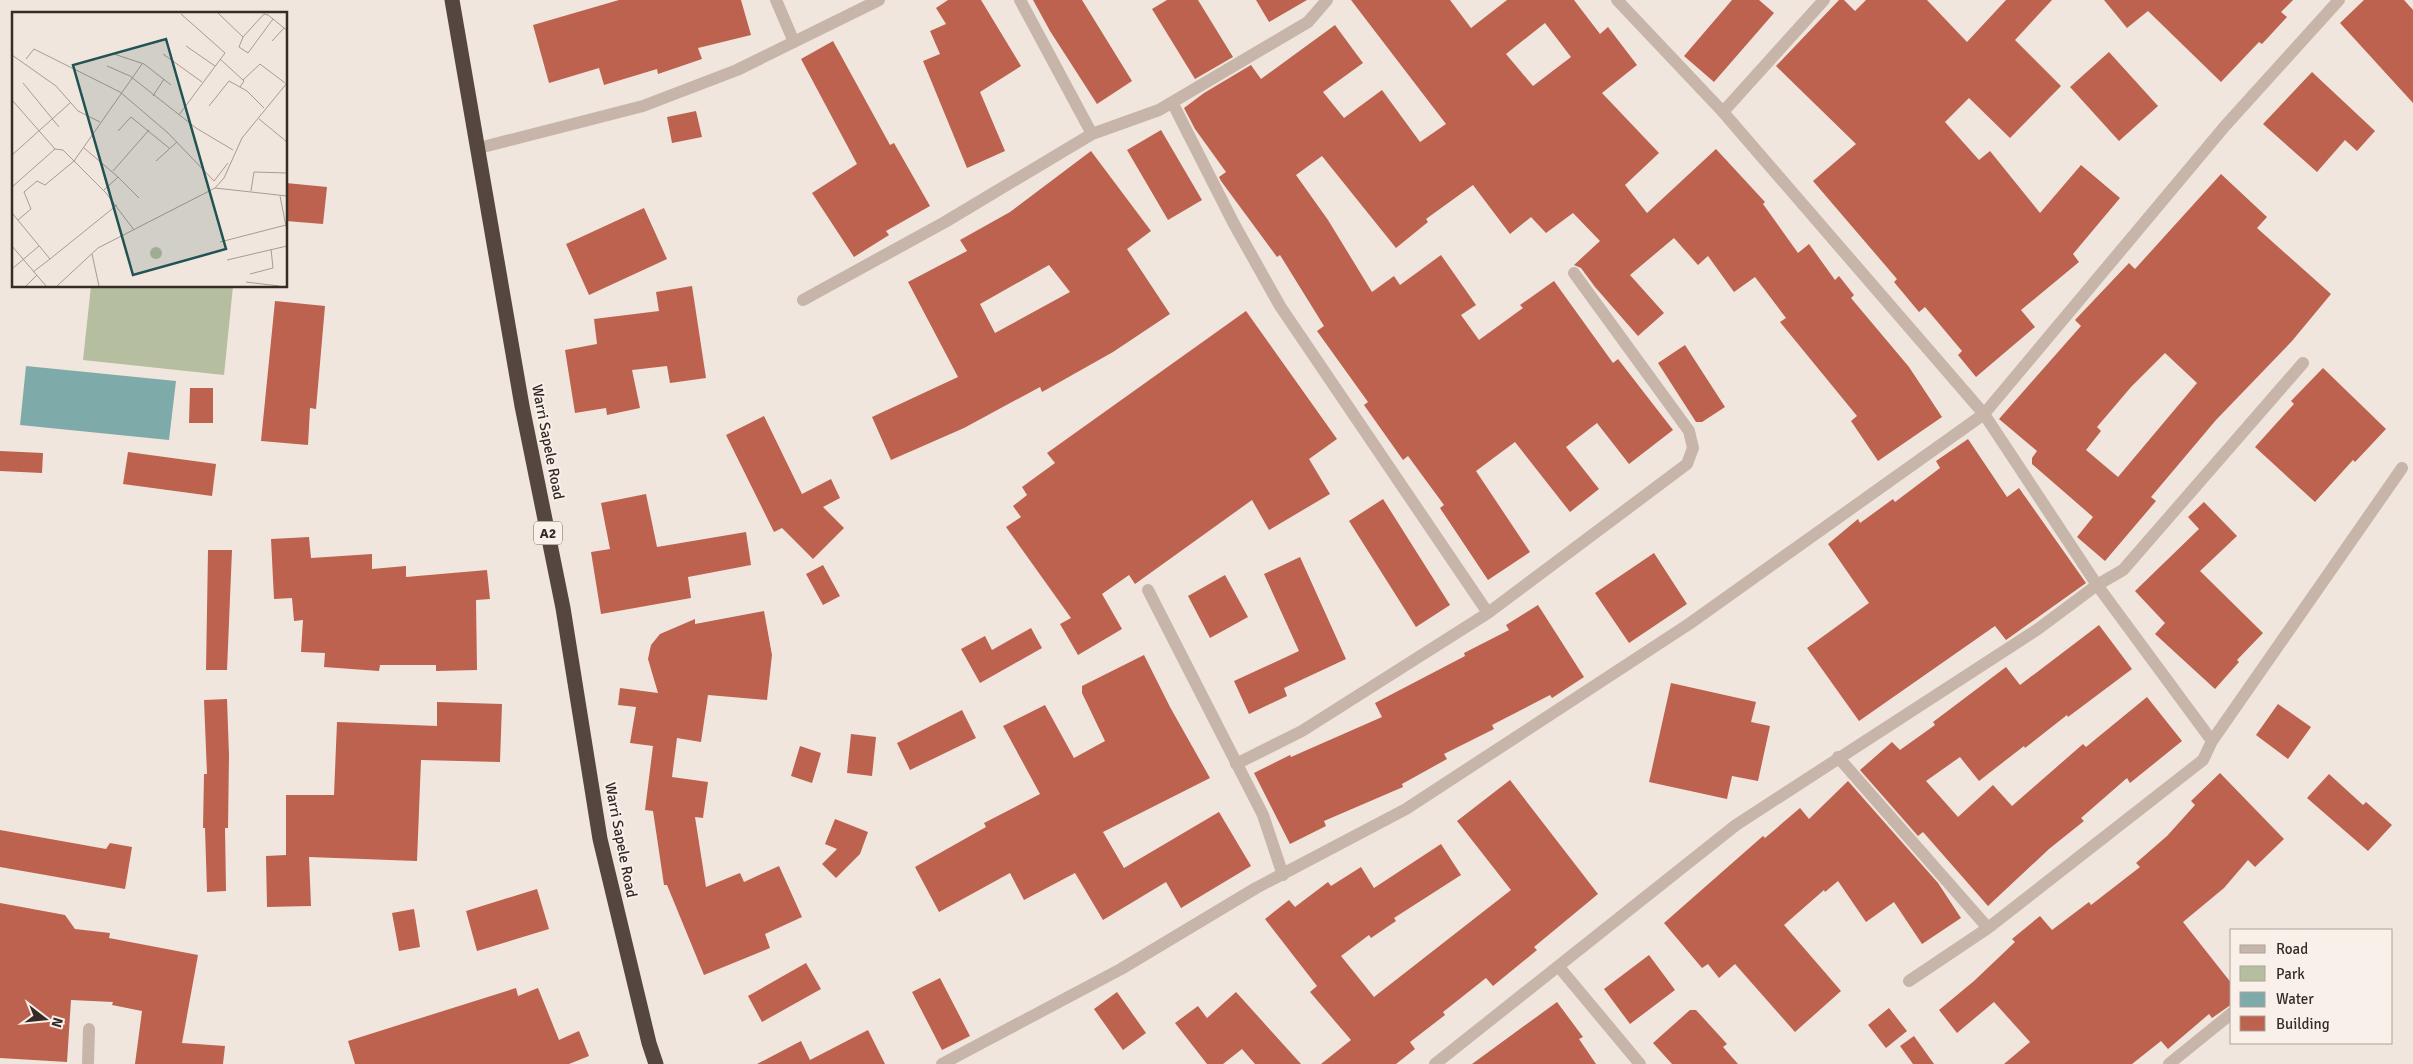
<svg xmlns="http://www.w3.org/2000/svg" width="2413" height="1064" font-family="Signika,sans-serif">
	<style>
		.green { fill: #b5be9e }
		.water { fill: #7eabaa }
		.building { fill: #bc624f; fill-rule: evenodd }
		.lines { fill: none; stroke-linecap: round; stroke-linejoin: round }
		.street { stroke: #c7b5aa; stroke-width: 12 }
		.highway { stroke: #554640; stroke-width: 15 }
		.labels { text-anchor: middle; stroke-width: 4; stroke-linejoin: round; paint-order: stroke }
		.shield { fill: #f8f0e9; stroke: #706763; stroke-width: 1 }
		.shield-label { font-size: 14px; font-weight: bold; fill: #352c29 }
		.street-label { font-size: 15px; fill: #352c29; stroke: #f8f0e9 }
		.inset-road { fill: none; stroke: #a59c95; stroke-width: 1 }
		.view { fill: #225353; fill-opacity: 0.15; stroke: #225353; stroke-width: 2.5 }
		.inset-edge { fill: none; stroke: #352c29; stroke-width: 2.5 }
	</style>
	<rect width="100%" height="100%" fill="#f0e6dd"/>
	<!-- green -->
	<path class="green" d="M 91,286 L 233,286 L 224,375 L 83,360 Z"/>
	<!-- water -->
	<path class="water" d="M 26,366 L 176,381 L 169,440 L 20,425 Z"/>
	<!-- building -->
	<path class="building" d="M 619,0 L 741,0 L 751,35 L 698,48 L 702,59 L 658,74 L 657,69 L 604,85 L 599,68 L 549,83 L 533,25 Z
		M 948,0 L 981,0 L 1021,66 L 980,92 L 1005,151 L 967,168 L 923,61 L 940,54 L 930,31 L 946,24 L 936,8 Z
		M 1033,0 L 1082,0 L 1132,81 L 1097,104 L 1050,31 Z
		M 1167,0 L 1198,0 L 1233,57 L 1195,79 L 1152,9 Z
		M 1256,0 L 1307,0 L 1269,22 Z
		M 1351,0 L 1450,0 L 1471,28 L 1507,0 L 1574,0 L 1600,34 L 1608,27 L 1637,65 L 1602,93 L 1659,153 L 1625,185 L 1647,213 L 1716,149 L 1765,202 L 1763,204 L 1798,253 L 1809,244 L 1835,280 L 1839,276 L 1854,295 L 1851,298 L 1909,367 L 1942,417 L 1878,461 L 1851,421 L 1857,416 L 1780,322 L 1786,318 L 1755,277 L 1734,292 L 1708,256 L 1698,265 L 1674,238 L 1630,275 L 1664,313 L 1638,336 L 1595,287 L 1581,268 L 1574,265 L 1600,241 L 1573,213 L 1546,233 L 1531,217 L 1510,234 L 1473,185 L 1426,219 L 1428,222 L 1396,248 L 1322,156 L 1296,175 L 1328,220 L 1372,292 L 1394,276 L 1400,285 L 1441,255 L 1476,305 L 1461,315 L 1479,340 L 1523,308 L 1520,305 L 1554,281 L 1613,363 L 1618,359 L 1673,430 L 1629,464 L 1597,423 L 1566,447 L 1599,489 L 1570,512 L 1515,442 L 1476,471 L 1530,552 L 1488,580 L 1440,508 L 1444,505 L 1408,456 L 1403,460 L 1364,405 L 1368,402 L 1317,331 L 1324,326 L 1280,255 L 1277,257 L 1221,181 L 1219,177 L 1226,172 L 1195,129 L 1184,108 L 1204,93 L 1251,65 L 1261,79 L 1335,25 L 1363,63 L 1323,92 L 1344,118 L 1382,90 L 1420,142 L 1446,124 ZM 1545,23 L 1571,57 L 1533,86 L 1506,54 Z
		M 1732,0 L 1759,0 L 1774,13 L 1714,82 L 1684,56 Z
		M 1839,0 L 1844,0 L 1855,11 L 1866,0 L 1927,0 L 1967,42 L 2006,0 L 2052,0 L 2015,40 L 2061,86 L 2010,138 L 1969,98 L 1945,122 L 1979,160 L 1990,151 L 2040,213 L 2081,165 L 2120,198 L 2073,254 L 2079,262 L 2021,310 L 2035,327 L 1976,377 L 1958,355 L 1962,351 L 1925,307 L 1919,312 L 1894,282 L 1897,279 L 1813,181 L 1856,144 L 1776,66 Z
		M 2104,0 L 2293,0 L 2281,12 L 2287,17 L 2262,44 L 2259,42 L 2221,82 L 2148,11 L 2127,28 Z
		M 2364,0 L 2404,0 L 2413,10 L 2413,103 L 2340,23 Z
		M 833,41 L 890,145 L 894,143 L 930,206 L 886,231 L 889,235 L 854,257 L 812,193 L 857,164 L 801,59 Z
		M 2109,52 L 2158,106 L 2119,141 L 2070,87 Z
		M 2312,72 L 2375,131 L 2357,151 L 2345,140 L 2317,172 L 2263,124 Z
		M 696,111 L 702,137 L 672,143 L 667,117 Z
		M 1161,130 L 1202,200 L 1168,220 L 1127,150 Z
		M 1091,151 L 1151,231 L 1127,249 L 1170,314 L 1113,352 L 1042,392 L 1040,387 L 964,428 L 891,460 L 872,417 L 958,377 L 908,282 L 967,251 L 960,240 L 1010,212 ZM 1049,265 L 1070,292 L 995,333 L 980,304 Z
		M 2221,174 L 2267,217 L 2257,228 L 2331,294 L 2292,341 L 2216,420 L 2151,497 L 2156,501 L 2105,561 L 2077,537 L 2093,517 L 2032,464 L 2032,458 L 2037,451 L 1999,419 L 2081,326 L 2075,320 L 2129,263 L 2135,269 ZM 2165,353 L 2197,383 L 2118,477 L 2086,450 L 2101,431 L 2097,427 L 2131,387 Z
		M 286,183 L 327,187 L 323,224 L 286,221 Z
		M 644,208 L 667,259 L 589,295 L 566,244 Z
		M 692,286 L 706,378 L 670,383 L 667,366 L 632,370 L 640,408 L 607,415 L 606,408 L 575,413 L 565,350 L 597,344 L 594,319 L 659,311 L 656,292 Z
		M 275,301 L 325,306 L 316,409 L 310,408 L 308,445 L 261,441 Z
		M 1246,311 L 1337,439 L 1309,459 L 1330,494 L 1269,530 L 1252,500 L 1135,584 L 1129,575 L 1102,594 L 1122,629 L 1078,655 L 1060,624 L 1071,618 L 1006,527 L 1021,517 L 1013,506 L 1027,495 L 1022,487 L 1055,463 L 1047,453 Z
		M 1685,345 L 1725,407 L 1702,422 L 1696,422 L 1658,363 Z
		M 2323,368 L 2386,429 L 2355,462 L 2353,460 L 2315,502 L 2255,447 L 2294,404 L 2291,401 Z
		M 190,388 L 213,388 L 213,423 L 189,423 Z
		M 764,416 L 802,494 L 831,479 L 840,498 L 823,507 L 844,528 L 813,559 L 782,528 L 774,532 L 726,435 Z
		M 1968,439 L 2007,497 L 2019,488 L 2086,583 L 2006,640 L 1995,626 L 1859,721 L 1807,648 L 1869,603 L 1828,544 L 1858,519 L 1860,523 L 1893,499 L 1895,502 L 1940,468 L 1936,461 Z
		M 0,451 L 43,453 L 42,473 L 0,471 Z
		M 128,452 L 216,464 L 212,496 L 123,484 Z
		M 646,494 L 657,547 L 746,532 L 751,565 L 688,577 L 691,598 L 601,614 L 591,552 L 610,549 L 601,503 Z
		M 1383,499 L 1450,605 L 1416,627 L 1349,521 Z
		M 2204,502 L 2237,536 L 2200,571 L 2263,633 L 2237,660 L 2239,662 L 2215,689 L 2155,634 L 2165,623 L 2135,591 L 2199,529 L 2188,517 Z
		M 309,537 L 311,558 L 372,554 L 372,569 L 406,566 L 406,577 L 487,570 L 490,599 L 476,600 L 477,670 L 436,671 L 436,665 L 380,665 L 379,671 L 324,667 L 325,653 L 301,652 L 303,620 L 294,621 L 292,598 L 274,599 L 271,539 Z
		M 208,550 L 232,550 L 227,670 L 206,670 Z
		M 1654,553 L 1687,604 L 1629,643 L 1595,593 Z
		M 1300,557 L 1346,659 L 1284,688 L 1287,696 L 1249,714 L 1234,681 L 1299,651 L 1264,574 Z
		M 823,565 L 840,596 L 823,605 L 806,574 Z
		M 1225,575 L 1248,617 L 1210,638 L 1188,596 Z
		M 1538,605 L 1584,677 L 1552,698 L 1550,695 L 1492,725 L 1494,729 L 1444,754 L 1447,759 L 1402,784 L 1403,787 L 1324,821 L 1326,826 L 1290,844 L 1254,773 L 1290,755 L 1291,757 L 1382,717 L 1375,703 L 1465,656 L 1464,653 L 1509,630 L 1506,625 Z
		M 764,611 L 772,655 L 767,700 L 708,695 L 701,742 L 677,738 L 672,777 L 708,782 L 703,818 L 695,817 L 706,887 L 740,873 L 744,882 L 779,866 L 802,917 L 765,934 L 770,948 L 704,975 L 667,885 L 664,885 L 653,811 L 645,810 L 653,746 L 630,743 L 636,707 L 618,705 L 620,688 L 658,693 L 648,659 L 651,645 L 660,634 L 695,619 L 695,624 Z
		M 2099,625 L 2132,669 L 2068,717 L 2067,715 L 2025,748 L 2024,746 L 1979,781 L 1960,757 L 1926,781 L 1958,817 L 1993,785 L 2012,806 L 2083,744 L 2086,747 L 2147,697 L 2182,741 L 2130,783 L 2127,778 L 2081,818 L 2084,821 L 2049,849 L 1988,906 L 1923,832 L 1918,836 L 1860,770 L 1892,742 L 1900,750 L 1935,725 L 1933,722 L 2006,667 L 2020,685 Z
		M 1031,628 L 1042,648 L 980,683 L 961,649 L 985,636 L 992,650 Z
		M 1144,655 L 1170,707 L 1210,778 L 1103,832 L 1124,868 L 1219,812 L 1251,866 L 1181,908 L 1166,882 L 1103,920 L 1075,873 L 1024,900 L 1010,873 L 939,912 L 915,867 L 986,827 L 984,823 L 1040,794 L 1003,726 L 1045,705 L 1074,758 L 1105,741 L 1082,693 L 1082,686 Z
		M 1671,683 L 1756,702 L 1751,722 L 1770,726 L 1758,781 L 1732,776 L 1727,799 L 1649,782 Z
		M 227,699 L 229,755 L 228,828 L 225,828 L 226,891 L 207,892 L 205,828 L 203,828 L 204,774 L 207,774 L 204,700 Z
		M 437,702 L 502,704 L 500,762 L 421,760 L 417,861 L 309,857 L 311,906 L 267,907 L 266,856 L 286,855 L 286,795 L 334,795 L 337,722 L 437,726 Z
		M 2278,704 L 2311,727 L 2288,759 L 2256,735 Z
		M 962,710 L 976,738 L 910,770 L 897,743 Z
		M 851,734 L 876,737 L 872,776 L 847,773 Z
		M 800,746 L 821,753 L 812,783 L 791,776 Z
		M 2220,773 L 2284,839 L 2255,867 L 2248,860 L 2224,888 L 2183,922 L 2232,984 L 2232,1004 L 2212,1018 L 2209,1014 L 2168,1049 L 2161,1041 L 2132,1064 L 2004,1064 L 2030,1042 L 1994,1002 L 1957,1033 L 1939,1010 L 1974,981 L 2015,942 L 2012,939 L 2040,916 L 2052,930 L 2089,902 L 2091,905 L 2140,867 L 2136,863 L 2167,836 L 2195,805 L 2191,801 Z
		M 2329,774 L 2363,805 L 2366,802 L 2392,825 L 2368,851 L 2307,798 Z
		M 1510,780 L 1598,894 L 1534,947 L 1537,950 L 1493,986 L 1486,978 L 1443,1012 L 1445,1015 L 1410,1042 L 1415,1049 L 1396,1064 L 1321,1064 L 1351,1040 L 1310,992 L 1317,986 L 1265,919 L 1289,900 L 1295,907 L 1328,882 L 1331,886 L 1361,867 L 1374,888 L 1441,844 L 1461,875 L 1394,918 L 1396,921 L 1371,938 L 1369,935 L 1341,956 L 1374,997 L 1511,890 L 1457,821 Z
		M 1848,781 L 1938,883 L 1961,918 L 1922,944 L 1894,902 L 1866,922 L 1838,881 L 1825,892 L 1824,890 L 1784,925 L 1841,991 L 1795,1032 L 1735,964 L 1719,978 L 1708,964 L 1702,968 L 1664,923 L 1763,836 L 1765,838 L 1800,808 L 1809,819 Z
		M 835,819 L 868,832 L 860,854 L 836,878 L 822,864 L 837,849 L 825,844 Z
		M 0,830 L 106,849 L 110,843 L 132,847 L 125,889 L 0,867 Z
		M 537,889 L 549,929 L 477,951 L 466,911 Z
		M 0,903 L 65,915 L 75,929 L 110,933 L 109,938 L 198,955 L 182,1043 L 225,1046 L 223,1064 L 135,1064 L 142,1011 L 112,1005 L 113,1002 L 71,1000 L 67,1062 L 0,1058 Z
		M 414,909 L 420,947 L 399,951 L 392,913 Z
		M 1649,955 L 1675,990 L 1630,1024 L 1604,989 Z
		M 806,963 L 821,989 L 762,1022 L 748,996 Z
		M 940,978 L 970,1036 L 942,1050 L 912,992 Z
		M 516,988 L 518,996 L 538,988 L 559,1040 L 579,1031 L 589,1056 L 569,1064 L 355,1064 L 348,1041 Z
		M 1117,992 L 1146,1033 L 1123,1050 L 1094,1009 Z
		M 1236,992 L 1301,1064 L 1255,1064 L 1242,1049 L 1223,1064 L 1207,1064 L 1175,1023 L 1198,1006 L 1207,1018 Z
		M 1557,1002 L 1583,1037 L 1579,1039 L 1596,1064 L 1472,1064 Z
		M 1889,1008 L 1907,1031 L 1886,1048 L 1868,1025 Z
		M 1690,1010 L 1696,1010 L 1727,1044 L 1723,1047 L 1738,1064 L 1672,1064 L 1653,1043 Z
		M 868,1030 L 885,1064 L 757,1064 L 801,1041 L 810,1060 Z
		M 1914,1036 L 1934,1064 L 1913,1064 L 1900,1046 Z"/>
	<g class="lines">
		<!-- street -->
		<path class="street" d="M 776,0 L 794,42
			M 1617,0 L 1723,112 L 1984,414 L 2097,585 L 2212,741
			M 1172,102 L 1234,224 L 1280,306 L 1488,613
			M 1723,112 L 1824,0
			M 1092,134 L 1159,110 L 1308,22 L 1327,0
			M 479,148 L 643,106 L 737,70 L 879,0
			M 803,300 L 945,222 L 1092,134 L 1020,0
			M 1148,590 L 1263,815 L 1283,875
			M 1838,757 L 1988,928
			M 1236,764 L 1302,731 L 1488,613 L 1687,464 L 1693,448 L 1689,431 L 1574,273
			M 1559,967 L 1640,1064
			M 1909,981 L 1988,928 L 2203,760 L 2212,741 L 2402,468
			M 88,1064 L 89,1029
			M 942,1064 L 1121,969 L 1256,888 L 1406,809 L 1689,624 L 1984,414 L 2225,126 L 2339,0
			M 1435,1064 L 1736,825 L 2038,629 L 2097,585 L 2123,570 L 2303,363
			M 2169,1064 L 2232,1013"/>
		<!-- highway -->
		<path class="highway" d="M 452,0 L 522,406 L 563,608 L 600,839 L 649,1043 L 656,1064"/>
	</g>
	<g class="labels">
		<!-- shield labels -->
		<rect class="shield" x="534" y="521.5" width="28" height="23" rx="4"/>
		<g class="shield-label">
			<text x="548" y="538">A2</text>
		</g>
		<!-- street labels -->
		<g class="street-label">
			<text transform="translate(548 442) rotate(79)" y="5">Warri Sapele Road</text>
			<text transform="translate(621 840) rotate(79)" y="5">Warri Sapele Road</text>
		</g>
	</g>
	<!-- overview -->
	<g transform="translate(12 12)">
		<rect width="275" height="275" fill="#f0e6dd"/>
		<path d="M138 241a6 6 0 1 1 12 0a6 6 0 1 1-12 0Z" fill="#b5be9e"/>
		<path class="inset-road" d="M 206,1 L 231,25M 261,7 L 236,41 L 227,35 L 231,25 L 252,2 L 256,3 L 261,7 L 272,16 L 275,18M 260,29 L 272,16M 174,34 L 203,54M 102,42 L 132,52 L 159,73M 151,42 L 190,70M 0,43 L 44,74 L 66,99 L 88,110M 14,47 L 22,37 L 108,80 L 156,121 L 202,169M 208,47 L 232,69 L 228,75M 95,54 L 118,64 L 184,116 L 221,138M 231,68 L 248,52 L 273,71M 11,71 L 47,115M 141,84 L 152,67M 0,88 L 43,137 L 51,138 L 94,181 L 122,218M 197,94 L 217,69 L 235,79 L 252,96M 167,103 L 213,41 L 169,2M 247,107 L 275,130M 106,119 L 119,105 L 157,136M 72,136 L 106,165M 0,143 L 58,91M 144,149 L 165,130M 101,159 L 137,118M 202,169 L 216,151M 0,175 L 43,137M 203,176 L 275,184M 92,178 L 106,165 L 127,186M 239,179 L 242,160 L 275,161M 268,184 L 275,219M 0,201 L 38,247 L 21,260M 6,208 L 19,197 L 12,180 L 25,169 L 33,173 L 62,149 L 130,52M 208,230 L 274,213M 0,234 L 34,274M 80,242 L 87,274M 38,247 L 105,193M 215,248 L 275,234M 0,257 L 27,234M 238,262 L 261,256 L 259,237M 234,270 L 267,274M 14,274 L 25,263M 45,274 L 86,236 L 203,176 L 212,166 L 230,126 L 275,71"/>
		<path class="view" d="M 154,27 L 214,237 L 121,263 L 61,53 Z"/>
		<rect width="275" height="275" class="inset-edge"/>
	</g>
	<!-- legend -->
	<rect x="2230" y="929" width="162" height="115" fill="#f8f0e9" stroke="#aaa29c"/>
	<rect x="2240" y="945" width="25" height="8" fill="#c7b5aa" stroke="#aaa29c"/>
	<text x="2276" y="954" font-size="15" fill="#352c29">Road</text>
	<rect x="2240" y="966" width="25" height="15" fill="#b5be9e" stroke="#aaa29c"/>
	<text x="2276" y="979" font-size="15" fill="#352c29">Park</text>
	<rect x="2240" y="992" width="25" height="15" fill="#7eabaa" stroke="#aaa29c"/>
	<text x="2276" y="1004" font-size="15" fill="#352c29">Water</text>
	<rect x="2240" y="1016" width="25" height="15" fill="#bc624f" stroke="#aaa29c"/>
	<text x="2276" y="1029" font-size="15" fill="#352c29">Building</text>
	<!-- north arrow -->
	<g transform="translate(45 1019) rotate(106)" stroke="#f8f0e9" stroke-width="4" paint-order="stroke">
	<path d="M0-4L9 19L0 12L-9 19Z" fill="#352c29"/>
	<text y="-8" font-size="14" font-weight="bold" text-anchor="middle" fill="#352c29">N</text>
	</g>
</svg>
